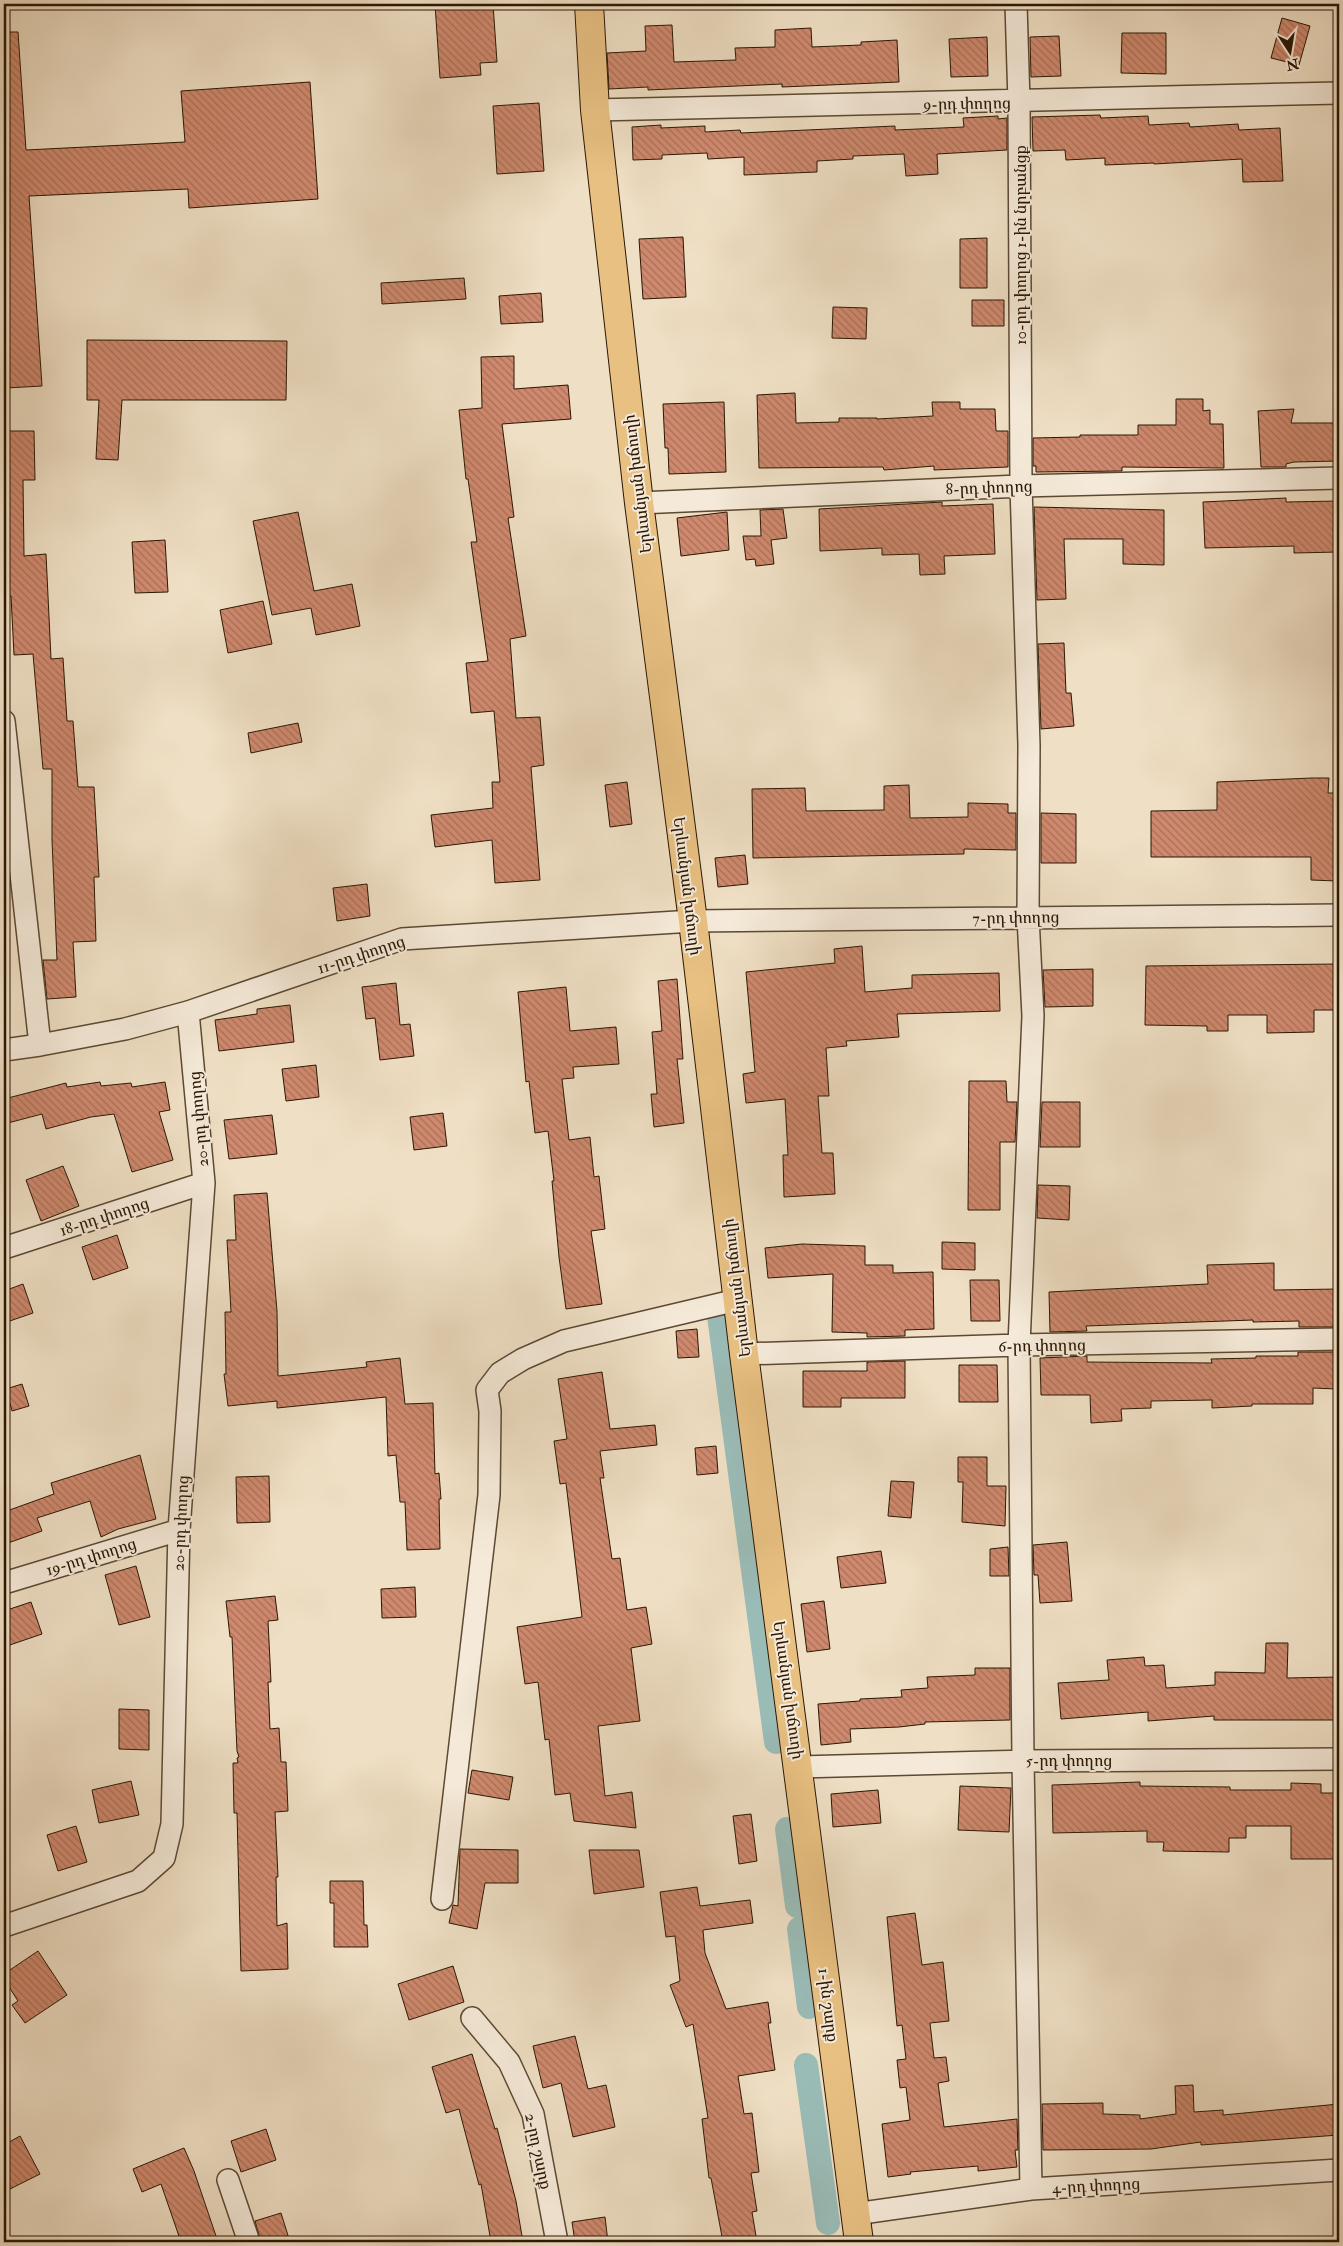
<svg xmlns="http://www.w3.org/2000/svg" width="1343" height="2246" font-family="'IM FELL Double Pica','Noto Serif Armenian',serif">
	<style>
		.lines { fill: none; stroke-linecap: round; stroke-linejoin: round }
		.canal { stroke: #9abcb7; stroke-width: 24 }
		.building { fill: url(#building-back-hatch); stroke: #2b1703 }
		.street-casing { stroke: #5c4933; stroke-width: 24 }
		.primary-casing { stroke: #2b1703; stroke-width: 30 }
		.street { stroke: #f5ead9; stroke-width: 21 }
		.primary { stroke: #e8c082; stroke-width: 28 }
		.labels { text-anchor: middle; stroke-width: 4; stroke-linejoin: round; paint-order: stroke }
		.street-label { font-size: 16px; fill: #2b1703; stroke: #f5ead9 }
	</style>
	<defs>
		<pattern id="building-back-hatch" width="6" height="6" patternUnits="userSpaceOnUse" patternTransform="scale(1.25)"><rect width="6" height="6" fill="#cf896e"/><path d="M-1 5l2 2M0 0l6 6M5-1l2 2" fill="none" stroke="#a86f58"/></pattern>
	</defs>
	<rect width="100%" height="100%" fill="#efdfc4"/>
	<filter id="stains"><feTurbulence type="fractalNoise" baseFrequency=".004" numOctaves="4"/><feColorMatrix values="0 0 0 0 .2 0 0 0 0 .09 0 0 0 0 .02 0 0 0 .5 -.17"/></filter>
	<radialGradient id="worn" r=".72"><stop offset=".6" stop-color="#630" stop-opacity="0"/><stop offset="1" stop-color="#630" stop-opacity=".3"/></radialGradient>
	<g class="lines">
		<!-- canal -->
		<path class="canal" d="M 719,1316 L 776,1742
			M 787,1829 L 797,1906
			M 799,1929 L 809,2007
			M 806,2065 L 828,2223"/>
	</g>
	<!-- building -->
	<path class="building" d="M 435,4 L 493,4 L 497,62 L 480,63 L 481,75 L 440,78 Z
		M 1282,18 L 1310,26 L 1299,65 L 1271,58 Z
		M 672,25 L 674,62 L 736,60 L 735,48 L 775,47 L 775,30 L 811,28 L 812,47 L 861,45 L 861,42 L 897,40 L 899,82 L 782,87 L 782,84 L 648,90 L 648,87 L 609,89 L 607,53 L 646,51 L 645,26 Z
		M 4,32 L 18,32 L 26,150 L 185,142 L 181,91 L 310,82 L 318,199 L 189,208 L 188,189 L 29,196 L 42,386 L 6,388 L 4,356 Z
		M 1122,33 L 1166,33 L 1166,74 L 1121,73 Z
		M 1059,36 L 1061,76 L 1031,77 L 1030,37 Z
		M 987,37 L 988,76 L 951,77 L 949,39 Z
		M 539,103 L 544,171 L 497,174 L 493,106 Z
		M 1100,115 L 1101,118 L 1148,116 L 1149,125 L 1189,123 L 1190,127 L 1238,124 L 1239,130 L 1280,128 L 1283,181 L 1243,182 L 1242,159 L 1154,164 L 1154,163 L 1105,165 L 1105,158 L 1066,160 L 1065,150 L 1033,151 L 1032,117 Z
		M 998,116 L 998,119 L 1007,118 L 1007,150 L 937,154 L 938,174 L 906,176 L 904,154 L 853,156 L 853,159 L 817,161 L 817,172 L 744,175 L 744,157 L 708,159 L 707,153 L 662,155 L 662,159 L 633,160 L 632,127 L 661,125 L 661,128 L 705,126 L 705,132 L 740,130 L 741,133 L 895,126 L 895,130 L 964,127 L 963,118 Z
		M 683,237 L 686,297 L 643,299 L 639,239 Z
		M 987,238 L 987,288 L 960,288 L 960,239 Z
		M 464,278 L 466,299 L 382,304 L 381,283 Z
		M 541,293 L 543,322 L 501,324 L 499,296 Z
		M 972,300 L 1004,300 L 1004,326 L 972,326 Z
		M 833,307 L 867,308 L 866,339 L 832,338 Z
		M 87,340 L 287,341 L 286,400 L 122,400 L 118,460 L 96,459 L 99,400 L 87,400 Z
		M 514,356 L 514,389 L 568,385 L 571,419 L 502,424 L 514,517 L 508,518 L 526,636 L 510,639 L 516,718 L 540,717 L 544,765 L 531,767 L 540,880 L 495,883 L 492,840 L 435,847 L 431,815 L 493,808 L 492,782 L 500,782 L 494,711 L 471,713 L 466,663 L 488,661 L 471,542 L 477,542 L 468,479 L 466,479 L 459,410 L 482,408 L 481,357 Z
		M 795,393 L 796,423 L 839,422 L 839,418 L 877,418 L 877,419 L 933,416 L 932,402 L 960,402 L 960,409 L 995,409 L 996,431 L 1008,431 L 1008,467 L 934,470 L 934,466 L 884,470 L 883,467 L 759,468 L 757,395 Z
		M 1176,399 L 1203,399 L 1203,411 L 1210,410 L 1210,424 L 1223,424 L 1224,468 L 1122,467 L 1122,471 L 1036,472 L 1036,466 L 1033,466 L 1033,438 L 1080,437 L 1080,435 L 1138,435 L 1138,425 L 1176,425 Z
		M 724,402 L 726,472 L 669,474 L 668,448 L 665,448 L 663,404 Z
		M 1294,409 L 1291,423 L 1338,423 L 1339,461 L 1294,462 L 1286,464 L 1286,467 L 1261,467 L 1258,411 Z
		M 4,431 L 34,431 L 35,480 L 23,480 L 24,556 L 46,554 L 51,659 L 63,658 L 67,721 L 73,721 L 78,787 L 94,787 L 99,877 L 94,877 L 96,941 L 73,942 L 76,997 L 47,999 L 43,960 L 57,960 L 52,840 L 52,769 L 43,769 L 33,654 L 14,655 L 11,596 L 8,597 L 4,531 Z
		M 1286,498 L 1286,502 L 1339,501 L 1339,552 L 1294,553 L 1294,546 L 1205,548 L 1203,502 Z
		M 942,502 L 942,506 L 993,504 L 995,554 L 944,556 L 945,574 L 920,575 L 919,554 L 882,555 L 882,548 L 820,551 L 819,509 Z
		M 1034,507 L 1164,510 L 1164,565 L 1123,564 L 1123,539 L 1064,539 L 1066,599 L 1037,600 Z
		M 783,509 L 787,538 L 771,540 L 774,564 L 756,566 L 755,559 L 746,560 L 743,536 L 761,536 L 760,510 Z
		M 298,512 L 314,591 L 352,584 L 360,626 L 316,635 L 311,608 L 272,615 L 253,521 Z
		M 727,512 L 729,550 L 681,556 L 677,518 Z
		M 165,540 L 168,592 L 135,593 L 132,542 Z
		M 263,601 L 272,644 L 228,653 L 220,610 Z
		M 1064,643 L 1066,693 L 1071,693 L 1074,726 L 1041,729 L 1038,644 Z
		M 298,723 L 302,742 L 251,753 L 248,733 Z
		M 1312,778 L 1329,778 L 1328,793 L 1339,793 L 1337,881 L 1311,880 L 1311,857 L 1151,857 L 1151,811 L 1217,810 L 1217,782 Z
		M 627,782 L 632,824 L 610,827 L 605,785 Z
		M 909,785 L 910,818 L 968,817 L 968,803 L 1008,804 L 1008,813 L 1016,813 L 1016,850 L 964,849 L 964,854 L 753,858 L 752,789 L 805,788 L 806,811 L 884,810 L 884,786 Z
		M 1041,813 L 1076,814 L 1076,863 L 1041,863 Z
		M 745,855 L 748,884 L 718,887 L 715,858 Z
		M 367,884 L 370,916 L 337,921 L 333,888 Z
		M 862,946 L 865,992 L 912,988 L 912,975 L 999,973 L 1000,1011 L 897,1014 L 899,1037 L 846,1041 L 847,1046 L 826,1048 L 829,1096 L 818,1096 L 822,1153 L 833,1153 L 835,1194 L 784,1197 L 783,1155 L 788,1155 L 785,1099 L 746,1103 L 743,1074 L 755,1072 L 746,972 L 835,963 L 834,949 Z
		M 1339,964 L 1339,1010 L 1314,1010 L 1314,1032 L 1267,1033 L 1267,1015 L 1228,1015 L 1228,1031 L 1207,1031 L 1207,1026 L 1145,1025 L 1146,966 Z
		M 1093,969 L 1093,1006 L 1045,1007 L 1043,970 Z
		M 677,979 L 683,1059 L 677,1059 L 684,1123 L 654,1127 L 651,1094 L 657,1094 L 652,1032 L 662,1031 L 658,981 Z
		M 396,983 L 400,1025 L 410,1024 L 414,1056 L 380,1060 L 375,1018 L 366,1019 L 362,987 Z
		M 566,987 L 570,1031 L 616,1027 L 619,1064 L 573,1067 L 574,1078 L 562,1079 L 569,1140 L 590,1137 L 594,1177 L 599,1176 L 605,1229 L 591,1231 L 602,1304 L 566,1309 L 559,1257 L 552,1181 L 554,1181 L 548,1131 L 535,1133 L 529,1081 L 526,1082 L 518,992 Z
		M 290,1005 L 294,1042 L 219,1051 L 215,1020 L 257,1014 L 257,1009 Z
		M 316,1065 L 319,1097 L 286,1101 L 282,1069 Z
		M 969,1081 L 1006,1081 L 1007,1102 L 1017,1102 L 1015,1142 L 1000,1142 L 1000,1210 L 968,1210 Z
		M 100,1082 L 101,1086 L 131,1083 L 132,1087 L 165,1082 L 170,1110 L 159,1112 L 173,1160 L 132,1172 L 114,1114 L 91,1117 L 46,1129 L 42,1114 L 4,1124 L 4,1099 L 66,1083 L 67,1087 Z
		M 1042,1102 L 1080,1102 L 1080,1147 L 1040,1147 Z
		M 443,1113 L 447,1146 L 414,1150 L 410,1117 Z
		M 272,1115 L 277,1154 L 229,1159 L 224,1120 Z
		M 63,1166 L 79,1206 L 41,1221 L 26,1180 Z
		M 1038,1185 L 1070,1186 L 1069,1220 L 1037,1218 Z
		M 267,1193 L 277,1311 L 278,1376 L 367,1367 L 366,1362 L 400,1358 L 405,1404 L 433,1403 L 435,1474 L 439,1473 L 441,1499 L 439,1499 L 440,1549 L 407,1550 L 405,1502 L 400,1502 L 396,1455 L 388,1456 L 386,1397 L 277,1408 L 277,1401 L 228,1406 L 224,1374 L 226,1374 L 225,1312 L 231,1312 L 227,1240 L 236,1240 L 234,1195 Z
		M 117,1235 L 128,1268 L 93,1280 L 82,1247 Z
		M 942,1242 L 975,1243 L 975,1270 L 942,1269 Z
		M 802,1244 L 865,1246 L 865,1265 L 893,1265 L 893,1273 L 933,1272 L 934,1329 L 905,1330 L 905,1336 L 867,1337 L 867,1333 L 832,1332 L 833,1274 L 768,1278 L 765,1248 Z
		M 1274,1263 L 1274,1290 L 1339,1289 L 1338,1327 L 1299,1327 L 1299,1321 L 1253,1322 L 1253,1320 L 1086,1326 L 1087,1331 L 1050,1332 L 1049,1292 L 1208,1284 L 1207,1265 Z
		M 970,1280 L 999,1280 L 1000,1321 L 971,1321 Z
		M 23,1284 L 33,1313 L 4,1323 L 4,1291 Z
		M 697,1329 L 699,1357 L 678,1358 L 676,1331 Z
		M 1298,1352 L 1337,1352 L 1336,1389 L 1313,1388 L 1313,1404 L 1252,1404 L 1252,1406 L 1212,1408 L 1212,1400 L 1151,1401 L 1151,1408 L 1121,1409 L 1122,1421 L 1091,1423 L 1090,1395 L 1041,1395 L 1040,1358 L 1087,1356 L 1087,1362 L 1212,1363 L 1211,1359 L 1256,1358 L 1256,1356 L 1298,1356 Z
		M 905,1361 L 905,1398 L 841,1398 L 841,1407 L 803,1407 L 803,1371 L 867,1371 L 867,1362 Z
		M 959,1365 L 997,1365 L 998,1402 L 959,1402 Z
		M 602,1372 L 610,1429 L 655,1425 L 657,1445 L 600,1451 L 604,1478 L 600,1478 L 612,1559 L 620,1558 L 627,1610 L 646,1607 L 652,1644 L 631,1648 L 640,1721 L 598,1726 L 605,1796 L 632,1792 L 636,1828 L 574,1821 L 570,1793 L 555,1795 L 549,1739 L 545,1740 L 538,1682 L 525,1684 L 517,1627 L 582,1617 L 566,1483 L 560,1484 L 554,1441 L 567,1439 L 558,1379 Z
		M 22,1384 L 29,1406 L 12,1411 L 6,1389 Z
		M 716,1446 L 718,1473 L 697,1475 L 695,1448 Z
		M 140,1455 L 156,1519 L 118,1529 L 101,1537 L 90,1501 L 37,1518 L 42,1531 L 8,1543 L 4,1530 L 4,1512 L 54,1494 L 51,1483 Z
		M 958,1457 L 987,1457 L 987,1486 L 1006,1486 L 1005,1526 L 962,1522 L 963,1482 L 958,1482 Z
		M 269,1476 L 270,1522 L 237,1523 L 236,1477 Z
		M 891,1481 L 914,1482 L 911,1518 L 888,1516 Z
		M 1067,1542 L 1072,1601 L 1040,1603 L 1038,1575 L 1034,1575 L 1033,1545 Z
		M 1008,1547 L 1009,1576 L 990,1576 L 990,1549 Z
		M 881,1551 L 886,1583 L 841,1588 L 837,1557 Z
		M 136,1566 L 150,1617 L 119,1625 L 105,1575 Z
		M 415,1587 L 416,1617 L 382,1618 L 381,1589 Z
		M 275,1596 L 278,1620 L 268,1621 L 271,1682 L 268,1682 L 270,1729 L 279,1728 L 281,1762 L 286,1762 L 288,1811 L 275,1812 L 278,1877 L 276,1877 L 277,1926 L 287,1923 L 288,1969 L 241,1971 L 237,1813 L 234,1813 L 233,1763 L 238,1763 L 237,1758 L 239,1757 L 237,1751 L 232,1637 L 230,1637 L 226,1601 Z
		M 824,1601 L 830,1649 L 807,1652 L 801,1604 Z
		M 31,1602 L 42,1634 L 4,1647 L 4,1611 Z
		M 1266,1643 L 1288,1643 L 1287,1678 L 1339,1677 L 1339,1720 L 1214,1720 L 1214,1716 L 1148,1721 L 1148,1712 L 1061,1719 L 1058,1683 L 1109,1680 L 1107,1660 L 1144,1657 L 1145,1666 L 1164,1665 L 1166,1688 L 1215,1685 L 1215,1672 L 1265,1673 Z
		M 975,1668 L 1010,1668 L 1010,1720 L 925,1722 L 925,1724 L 899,1727 L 850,1729 L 851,1742 L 821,1745 L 818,1704 L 860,1701 L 860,1699 L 902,1697 L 901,1690 L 928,1688 L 927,1677 L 975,1675 Z
		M 119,1709 L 149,1710 L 149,1750 L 119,1749 Z
		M 472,1770 L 513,1777 L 509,1800 L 468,1793 Z
		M 131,1781 L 139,1815 L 99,1823 L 92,1790 Z
		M 1140,1782 L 1140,1786 L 1230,1787 L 1230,1790 L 1291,1790 L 1291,1783 L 1321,1784 L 1321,1793 L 1339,1793 L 1339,1838 L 1337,1838 L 1337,1859 L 1291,1859 L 1291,1826 L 1246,1826 L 1246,1838 L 1229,1838 L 1229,1852 L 1163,1851 L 1164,1842 L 1147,1842 L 1147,1831 L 1053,1833 L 1052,1785 Z
		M 960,1786 L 1011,1788 L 1009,1832 L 958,1830 Z
		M 878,1790 L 881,1823 L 833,1827 L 831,1794 Z
		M 751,1814 L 757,1861 L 739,1864 L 733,1816 Z
		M 76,1826 L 87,1862 L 58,1871 L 47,1835 Z
		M 460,1849 L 518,1850 L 518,1883 L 485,1883 L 477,1929 L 449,1923 L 453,1905 L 458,1906 Z
		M 589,1850 L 639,1850 L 644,1887 L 594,1894 Z
		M 330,1881 L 363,1881 L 364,1925 L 367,1925 L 368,1947 L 334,1947 L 334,1903 L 330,1903 Z
		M 697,1887 L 700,1906 L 750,1900 L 753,1923 L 703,1930 L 705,1953 L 726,2009 L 768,2002 L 771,2023 L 768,2023 L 775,2070 L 738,2076 L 744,2114 L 752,2113 L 759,2172 L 751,2173 L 757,2211 L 752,2212 L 757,2242 L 723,2242 L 711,2178 L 709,2178 L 702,2119 L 708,2118 L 693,2024 L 686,2027 L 670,1985 L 680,1981 L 675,1936 L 666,1937 L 660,1892 Z
		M 915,1913 L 922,1965 L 943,1962 L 949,2021 L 930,2023 L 934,2058 L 946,2057 L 949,2081 L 938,2083 L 944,2127 L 1017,2119 L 1018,2150 L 1015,2150 L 1017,2167 L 978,2171 L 978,2166 L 910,2172 L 911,2174 L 888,2177 L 882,2124 L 910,2120 L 906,2087 L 900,2088 L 897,2060 L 906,2059 L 902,2025 L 897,2026 L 887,1917 Z
		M 38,1951 L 67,1995 L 25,2023 L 12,2005 L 18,2001 L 4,1979 L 4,1974 Z
		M 453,1966 L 464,2002 L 409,2020 L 398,1984 Z
		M 575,2036 L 588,2089 L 606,2085 L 615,2127 L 573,2137 L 561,2083 L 543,2088 L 533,2046 Z
		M 472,2054 L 495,2129 L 497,2128 L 516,2201 L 523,2242 L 491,2242 L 481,2184 L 479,2185 L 459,2109 L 446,2113 L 432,2067 Z
		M 1193,2085 L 1194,2112 L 1223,2110 L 1223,2115 L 1339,2104 L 1339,2135 L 1201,2145 L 1201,2142 L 1151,2149 L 1043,2150 L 1042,2104 L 1103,2103 L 1103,2114 L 1140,2115 L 1140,2119 L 1176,2114 L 1175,2086 Z
		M 266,2129 L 276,2160 L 241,2172 L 231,2141 Z
		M 20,2136 L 40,2174 L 4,2192 L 4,2145 Z
		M 184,2148 L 194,2171 L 218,2242 L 181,2242 L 161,2184 L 142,2192 L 133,2169 Z
		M 281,2213 L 290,2242 L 261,2242 L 255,2221 Z
		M 605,2217 L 608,2242 L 575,2242 L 572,2222 Z"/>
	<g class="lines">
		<defs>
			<path id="street" d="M 1016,4 L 1019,102 L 1021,486 L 1029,745 L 1028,917 L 1033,1016 L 1019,1345 L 1023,1761 L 1031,2189
				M 595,110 L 1339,93
				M 639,503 L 1021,486 L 1339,478
				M 4,721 L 40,1045
				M 4,1050 L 40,1045 L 125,1029 L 188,1012 L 402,939 L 693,921 L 1339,915
				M 4,1248 L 204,1183
				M 744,1354 L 1019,1345 L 1339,1339
				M 4,1583 L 179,1530
				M 799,1767 L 1023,1761 L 1339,1759
				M 442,1899 L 489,1495 L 490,1411 L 487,1390 L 500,1373 L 523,1359 L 564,1341 L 737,1300
				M 4,1926 L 138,1881 L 164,1858 L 172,1824 L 179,1530 L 204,1183 L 188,1012
				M 472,2018 L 509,2062 L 533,2114 L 557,2242
				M 228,2180 L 249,2242
				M 855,2214 L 1031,2189 L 1339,2170"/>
			<path id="primary" d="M 589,4 L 595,110 L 639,503 L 693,921 L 744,1354 L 859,2242"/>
		</defs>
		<!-- street casing -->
		<use href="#street" class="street-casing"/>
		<!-- primary casing -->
		<use href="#primary" class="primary-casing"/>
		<!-- street -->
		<use href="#street" class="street"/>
		<!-- primary -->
		<use href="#primary" class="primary"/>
	</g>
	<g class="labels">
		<!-- street labels -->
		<g class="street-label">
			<text transform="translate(967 103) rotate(-1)" y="6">9-րդ փողոց</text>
			<text transform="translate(1020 245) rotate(-90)" y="6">10-րդ փողոց 1-ին նրբանցք</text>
			<text transform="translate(637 484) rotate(-97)" y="6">Երևանյան խճուղի</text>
			<text transform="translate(989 487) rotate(-2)" y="6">8-րդ փողոց</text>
			<text transform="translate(688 886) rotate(83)" y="6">Երևանյան խճուղի</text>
			<text transform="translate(1016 917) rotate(-1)" y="6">7-րդ փողոց</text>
			<text transform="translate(361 954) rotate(-18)" y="6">11-րդ փողոց</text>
			<text transform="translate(198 1119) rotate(-95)" y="6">20-րդ փողոց</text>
			<text transform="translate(104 1216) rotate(-18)" y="6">18-րդ փողոց</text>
			<text transform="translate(736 1288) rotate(-97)" y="6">Երևանյան խճուղի</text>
			<text transform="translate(1042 1345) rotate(-1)" y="6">6-րդ փողոց</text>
			<text transform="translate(180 1523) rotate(-87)" y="6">20-րդ փողոց</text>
			<text transform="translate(91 1556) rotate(-17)" y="6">19-րդ փողոց</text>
			<text transform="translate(789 1690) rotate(82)" y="6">Երևանյան խճուղի</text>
			<text x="1069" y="1766">5-րդ փողոց</text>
			<text transform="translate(829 2005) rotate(83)" y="6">1-ին շարք</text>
			<text transform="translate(539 2151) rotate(78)" y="6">2-րդ շարք</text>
			<text transform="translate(1096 2185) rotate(-3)" y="6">4-րդ փողոց</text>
		</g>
	</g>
	<!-- margin -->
	<rect width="1343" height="2246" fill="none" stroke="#efdfc4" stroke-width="20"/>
	<rect x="5" y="5" width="1333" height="2236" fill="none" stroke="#2b1703" stroke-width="2.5"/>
	<rect x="10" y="10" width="1323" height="2226" fill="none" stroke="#2b1703"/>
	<!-- north arrow -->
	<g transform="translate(1290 52) rotate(168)" stroke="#f5ead9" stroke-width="4" paint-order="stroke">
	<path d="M0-4L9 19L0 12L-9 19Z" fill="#2b1703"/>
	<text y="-8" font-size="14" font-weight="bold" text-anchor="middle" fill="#2b1703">N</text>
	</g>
	<rect width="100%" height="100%" filter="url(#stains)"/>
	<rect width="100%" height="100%" fill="url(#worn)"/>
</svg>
